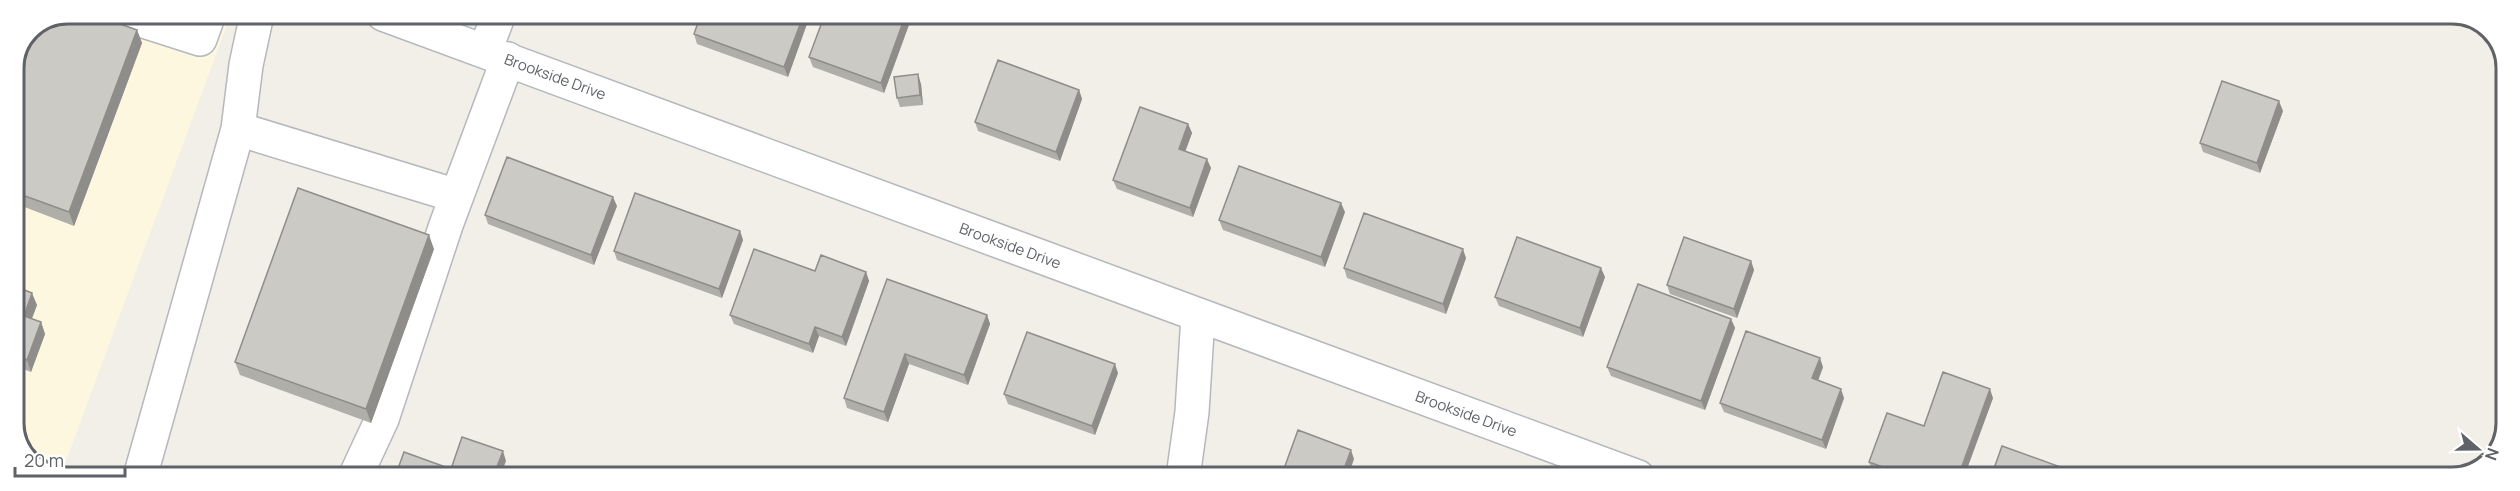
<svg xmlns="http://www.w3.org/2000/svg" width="2520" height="491" font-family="Manrope,sans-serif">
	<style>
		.commercial { fill: #fef7e0 }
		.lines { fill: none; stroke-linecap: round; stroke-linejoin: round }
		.minor-casing { stroke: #b5b8bc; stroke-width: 36 }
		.minor { stroke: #fff; stroke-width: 33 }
		.wall { fill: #afaea9 }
		.shaded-wall { fill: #8f8d8a }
		.building { fill: #cccac5; stroke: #8f8d8a; stroke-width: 1.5 }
		.labels { text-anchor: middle; stroke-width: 4.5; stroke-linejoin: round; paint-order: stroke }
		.street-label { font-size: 15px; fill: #5f6368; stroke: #fff }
		.rim { fill: none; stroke: #5f6368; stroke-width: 3 }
	</style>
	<rect width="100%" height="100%" fill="#f1efe8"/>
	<!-- commercial -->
	<path class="commercial" d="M 68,14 L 231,14 L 63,469 L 26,455 L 14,430 L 14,68 Z"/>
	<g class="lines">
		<defs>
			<path id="minor" d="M 122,14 L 200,39 L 209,14
				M 383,14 L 1638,477
				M 485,51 L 499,14
				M 238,129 L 457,196
				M 140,477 L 238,129 L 246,65 L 257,14
				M 355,477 L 382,419 L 446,225 L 508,59
				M 1183,477 L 1192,412 L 1198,316"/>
		</defs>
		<!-- minor casing -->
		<use href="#minor" class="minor-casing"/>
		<!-- minor -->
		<use href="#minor" class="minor"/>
	</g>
	<!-- wall -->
	<path class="wall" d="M 630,14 L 665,14 L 661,25 Z
		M 701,14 L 805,14 L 808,21 L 788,77 L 697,44 L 694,34 Z
		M 825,14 L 907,14 L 910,22 L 884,93 L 813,67 L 809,57 Z
		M 137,30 L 142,43 L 74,226 L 14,203 L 14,68 Z
		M 921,84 L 923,105 L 900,107 L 897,98 Z
		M 1079,90 L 1082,99 L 1060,161 L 978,131 L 975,122 Z
		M 2283,111 L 2260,173 L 2203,152 L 2200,143 Z
		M 1188,124 L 1192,133 L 1185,151 L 1211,168 L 1193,217 L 1117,189 L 1113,180 Z
		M 617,206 L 594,265 L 488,224 L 485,215 Z
		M 1345,212 L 1325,267 L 1223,230 L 1219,220 Z
		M 740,231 L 743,240 L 722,298 L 617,260 L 614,251 Z
		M 434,249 L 371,423 L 240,375 L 235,362 Z
		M 1466,258 L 1446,314 L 1347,278 L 1344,268 Z
		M 1751,261 L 1754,270 L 1737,318 L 1670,294 L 1667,285 Z
		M 815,271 L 866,272 L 869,281 L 846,346 L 819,336 L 813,353 L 734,324 L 730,315 Z
		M 1605,277 L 1583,337 L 1499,306 L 1495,297 Z
		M 887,279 L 987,315 L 990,324 L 968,385 L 909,364 L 888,422 L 847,408 L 844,398 Z
		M 14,286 L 37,305 L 32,319 L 41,322 L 45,334 L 31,372 L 15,366 L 14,368 Z
		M 1731,319 L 1735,328 L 1705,410 L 1611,376 L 1607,367 Z
		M 1823,367 L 1818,381 L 1844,398 L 1826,449 L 1724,412 L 1720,403 Z
		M 1118,373 L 1095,435 L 1008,404 L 1004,394 Z
		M 1993,398 L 1964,477 L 1888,477 L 1872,471 L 1869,462 L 1924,426 Z"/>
	<!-- shaded-wall -->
	<path class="shaded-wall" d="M 658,14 L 665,14 L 661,25 L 657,16 Z
		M 804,14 L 805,14 L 808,21 L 788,77 L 784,67 Z
		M 906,14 L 907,14 L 910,22 L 884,93 L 881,83 Z
		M 137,30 L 142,43 L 74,226 L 69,212 Z
		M 918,74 L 921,84 L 923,105 L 920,95 Z
		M 1079,90 L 1082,99 L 1060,161 L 1056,152 Z
		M 2279,101 L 2283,111 L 2260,173 L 2257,163 Z
		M 1188,124 L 1192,133 L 1183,158 L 1179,149 Z
		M 1207,159 L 1211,168 L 1193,217 L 1190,208 Z
		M 613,197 L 617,206 L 594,265 L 591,255 Z
		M 1341,203 L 1345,212 L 1325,267 L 1321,257 Z
		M 740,231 L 743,240 L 722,298 L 719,289 Z
		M 429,235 L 434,249 L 371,423 L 366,409 Z
		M 1463,249 L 1466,258 L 1446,314 L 1443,304 Z
		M 1751,261 L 1754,270 L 1737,318 L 1734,309 Z
		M 1601,268 L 1605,277 L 1583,337 L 1580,328 Z
		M 866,272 L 869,281 L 846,346 L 842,337 Z
		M 32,293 L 37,305 L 28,328 L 24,316 Z
		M 987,315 L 990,324 L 968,385 L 964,375 Z
		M 1731,319 L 1735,328 L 1705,410 L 1701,401 Z
		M 41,322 L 45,334 L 31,372 L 27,360 Z
		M 815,327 L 819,336 L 813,353 L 809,344 Z
		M 905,354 L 909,364 L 888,422 L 884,412 Z
		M 1820,358 L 1823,367 L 1815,388 L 1812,378 Z
		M 1115,364 L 1118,373 L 1095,435 L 1092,426 Z
		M 1841,389 L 1844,398 L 1826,449 L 1822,440 Z
		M 1990,389 L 1993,398 L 1964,477 L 1958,477 Z
		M 1351,450 L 1354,459 L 1348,477 L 1341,477 Z
		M 503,451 L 506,461 L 500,477 L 493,477 Z"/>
	<!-- building -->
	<path class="building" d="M 68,14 L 92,14 L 137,30 L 69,212 L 14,192 L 14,68 L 30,29 Z
		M 701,14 L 804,14 L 784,67 L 694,34 Z
		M 825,14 L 906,14 L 881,83 L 809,57 Z
		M 998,60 L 1079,90 L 1056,152 L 975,122 Z
		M 918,74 L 920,95 L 897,98 L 894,77 Z
		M 2222,81 L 2279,101 L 2257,163 L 2200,143 Z
		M 1140,107 L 1188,124 L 1179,149 L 1207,159 L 1190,208 L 1113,180 Z
		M 507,157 L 613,197 L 591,255 L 485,215 Z
		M 1239,166 L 1341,203 L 1321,257 L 1219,220 Z
		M 298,188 L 429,235 L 366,409 L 235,362 Z
		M 635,193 L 740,231 L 719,289 L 614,251 Z
		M 1364,213 L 1463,249 L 1443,304 L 1344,268 Z
		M 1517,237 L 1601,268 L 1580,328 L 1495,297 Z
		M 1684,237 L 1751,261 L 1734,309 L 1667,285 Z
		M 754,249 L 815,271 L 821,255 L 866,272 L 842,337 L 815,327 L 809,344 L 730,315 Z
		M 887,279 L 987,315 L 964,375 L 905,354 L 884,412 L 844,398 Z
		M 1638,284 L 1731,319 L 1701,401 L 1607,367 Z
		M 14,286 L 32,293 L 24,316 L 41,322 L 27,360 L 14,355 Z
		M 1746,331 L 1820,358 L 1812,378 L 1841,389 L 1822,440 L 1720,403 Z
		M 1027,332 L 1115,364 L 1092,426 L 1004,394 Z
		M 1943,372 L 1990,389 L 1958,477 L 1910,477 L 1869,462 L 1887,413 L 1924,426 Z
		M 1298,430 L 1351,450 L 1341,477 L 1281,477 Z
		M 462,437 L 503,451 L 493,477 L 395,477 L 404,452 L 451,469 Z
		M 2002,446 L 2088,477 L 1991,477 Z"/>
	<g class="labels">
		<!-- street labels -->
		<g class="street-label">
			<text transform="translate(555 77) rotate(20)" y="5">Brookside Drive</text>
			<text transform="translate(1010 246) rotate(20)" y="5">Brookside Drive</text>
			<text transform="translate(1466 414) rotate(20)" y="5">Brookside Drive</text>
		</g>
	</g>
	<!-- crop -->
	<path d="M0 0H2520V491H0ZM68 24H2452A44 44 0 0 1 2496 68V423A44 44 0 0 1 2452 467H68A44 44 0 0 1 24 423V68A44 44 0 0 1 68 24Z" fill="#fff" fill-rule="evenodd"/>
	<path class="rim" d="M68 24H2452A44 44 0 0 1 2496 68V423A44 44 0 0 1 2452 467H68A44 44 0 0 1 24 423V68A44 44 0 0 1 68 24Z"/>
	<!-- north arrow -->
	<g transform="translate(2478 449) rotate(110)" stroke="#ffffff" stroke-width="4.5" paint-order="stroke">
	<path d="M0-4.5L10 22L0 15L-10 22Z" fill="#5f6368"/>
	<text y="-9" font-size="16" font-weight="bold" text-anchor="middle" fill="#5f6368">N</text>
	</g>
	<!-- scale -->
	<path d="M15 467v9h110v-9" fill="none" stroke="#5f6368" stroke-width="3"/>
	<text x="24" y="467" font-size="18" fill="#5f6368" stroke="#ffffff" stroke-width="4.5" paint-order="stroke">20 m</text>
</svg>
